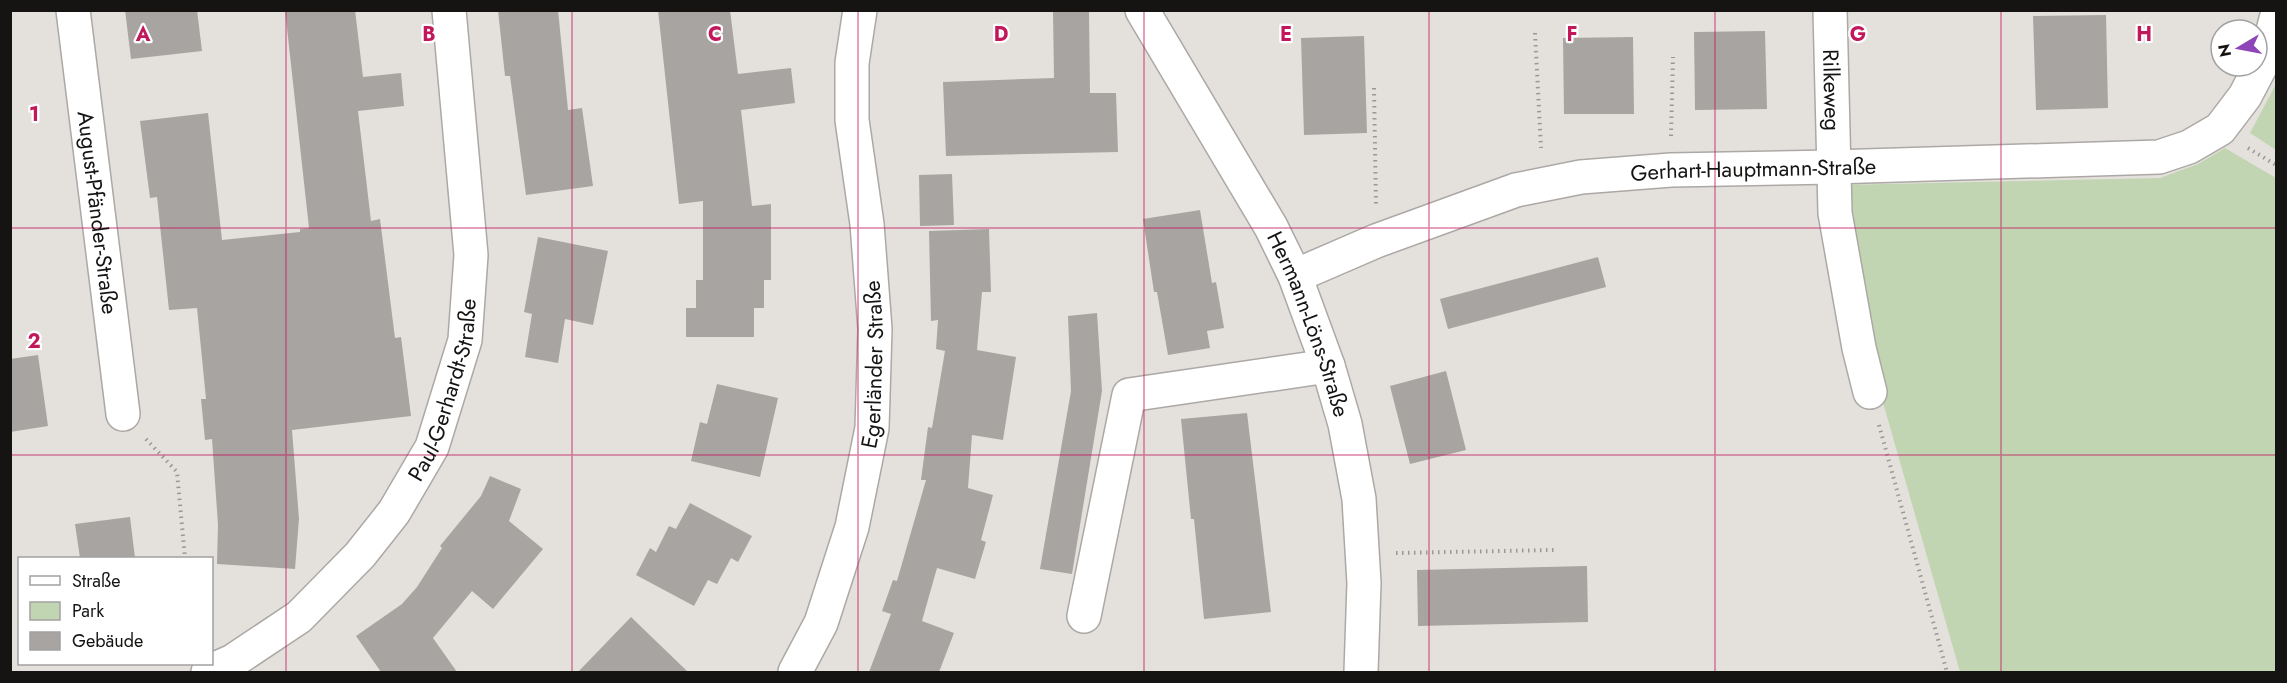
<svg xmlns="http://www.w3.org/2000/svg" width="2287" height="683" font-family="Jost,sans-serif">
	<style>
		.green { fill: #c1d5b3 }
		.building { fill: #a8a4a1 }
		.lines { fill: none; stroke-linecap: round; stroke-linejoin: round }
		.minor-casing { stroke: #aca8a5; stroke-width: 36 }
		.path { stroke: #9a9895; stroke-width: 4; stroke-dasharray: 1.5 4.5; stroke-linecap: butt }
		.minor { stroke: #fff; stroke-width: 33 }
		.grid { fill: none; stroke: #c2185b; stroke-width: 1.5; stroke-opacity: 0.55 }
		.labels { text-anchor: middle; stroke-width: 4.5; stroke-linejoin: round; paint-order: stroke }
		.street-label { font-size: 22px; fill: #161413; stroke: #fff }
		.grid-label { font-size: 20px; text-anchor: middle; font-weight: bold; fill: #c2185b; stroke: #fff; stroke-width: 4.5; stroke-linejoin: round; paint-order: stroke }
	</style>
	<rect width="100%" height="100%" fill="#e4e1dd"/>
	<!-- green -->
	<path class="green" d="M 2276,84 L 2276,150 L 2250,133 Z
		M 2225,148 L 2276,178 L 2276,672 L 1960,672 L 1868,350 L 1842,185 L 2160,178 L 2198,164 Z"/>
	<!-- building -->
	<path class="building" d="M 125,10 L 197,10 L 202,51 L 131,59 Z
		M 285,10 L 355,10 L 363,77 L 401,73 L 404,106 L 358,111 L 371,221 L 380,219 L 395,338 L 401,337 L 411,416 L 292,430 L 299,519 L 295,569 L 217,564 L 218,525 L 212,439 L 205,440 L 201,399 L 206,399 L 197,308 L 169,310 L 157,197 L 150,198 L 140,121 L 208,113 L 222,240 L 300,232 L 300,229 L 309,228 Z
		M 498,10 L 558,10 L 568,110 L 582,108 L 593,186 L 526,195 L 510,76 L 505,76 Z
		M 658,10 L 730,10 L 738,74 L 791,68 L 795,103 L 741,110 L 752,206 L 771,204 L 771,280 L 764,280 L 764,308 L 754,308 L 754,337 L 686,337 L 686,308 L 696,308 L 696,280 L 703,280 L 703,201 L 679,204 Z
		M 1089,11 L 1090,93 L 1116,93 L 1118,152 L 946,156 L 943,82 L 1054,78 L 1053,12 Z
		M 2106,15 L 2108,108 L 2036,110 L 2033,16 Z
		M 1765,31 L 1767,109 L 1695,110 L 1694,32 Z
		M 1364,36 L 1367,133 L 1304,135 L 1301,38 Z
		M 1633,37 L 1634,114 L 1564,114 L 1563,38 Z
		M 952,174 L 954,225 L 920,226 L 919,175 Z
		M 1200,210 L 1212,283 L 1216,282 L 1224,328 L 1207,331 L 1210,348 L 1168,355 L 1157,292 L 1154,292 L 1143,219 Z
		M 989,229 L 991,292 L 982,292 L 977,350 L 1016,357 L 1003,440 L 972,435 L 968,488 L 993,495 L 981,540 L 986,542 L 975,579 L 937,568 L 922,621 L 954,633 L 939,672 L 869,672 L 891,614 L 882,611 L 893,580 L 897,581 L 926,480 L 921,480 L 928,427 L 932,428 L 945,351 L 936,349 L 938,320 L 931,321 L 929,231 Z
		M 538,237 L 608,251 L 593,325 L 565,319 L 558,363 L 525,357 L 532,314 L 524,312 Z
		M 1598,257 L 1606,287 L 1448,329 L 1440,299 Z
		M 1097,313 L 1102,391 L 1072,574 L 1040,569 L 1071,391 L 1068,316 Z
		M 38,355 L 48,426 L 10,432 L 10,359 Z
		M 1446,371 L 1466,450 L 1410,464 L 1390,386 Z
		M 717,384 L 778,398 L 760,477 L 691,461 L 700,422 L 707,424 Z
		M 1247,413 L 1271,612 L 1204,619 L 1194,519 L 1191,519 L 1181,419 Z
		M 490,476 L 521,489 L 509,521 L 543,549 L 493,609 L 472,591 L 433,638 L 457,672 L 381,672 L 356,636 L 402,604 L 417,587 L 442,548 L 440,546 L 481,496 Z
		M 690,503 L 752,536 L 738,562 L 731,558 L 717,584 L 708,580 L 694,606 L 636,575 L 650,548 L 656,552 L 669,526 L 676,529 Z
		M 130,517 L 135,558 L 80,558 L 75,524 Z
		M 1587,566 L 1588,622 L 1418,626 L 1417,570 Z
		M 631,617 L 688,672 L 578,672 Z"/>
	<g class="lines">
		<defs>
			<g id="minor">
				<path id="s1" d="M 73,10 L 123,414"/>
				<path id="s2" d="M 1142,10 L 1271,227 L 1295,276 L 1328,366 L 1345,424 L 1359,499 L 1364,583 L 1361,672"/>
				<path id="s3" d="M 1830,10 L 1835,213 L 1859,348 L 1870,392"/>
				<path id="s4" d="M 1295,276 L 1376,241 L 1516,190 L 1581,177 L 1671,170 L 1833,167 L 2159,157 L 2189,147 L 2220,129 L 2245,96 L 2267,54 L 2276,19"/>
				<path d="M 1084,616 L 1129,395 L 1328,366"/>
				<path id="s5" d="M 208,672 L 233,661 L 299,617 L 360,555 L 394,512 L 432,447 L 465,340 L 471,255 L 449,10"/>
				<path id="s6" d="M 795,672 L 821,623 L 852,527 L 872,428 L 875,329 L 867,224 L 852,120 L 852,63 L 860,10"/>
			</g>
		</defs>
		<!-- minor casing -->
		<use href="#minor" class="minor-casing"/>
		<!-- path -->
		<path class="path" d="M 1535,33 L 1541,148
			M 1374,88 L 1376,205
			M 1671,136 L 1673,57
			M 2248,148 L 2276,165
			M 1879,425 L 1947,672
			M 146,439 L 177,472 L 185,558
			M 1396,553 L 1554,550"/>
		<!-- minor -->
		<use href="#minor" class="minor"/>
	</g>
	<!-- grid -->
	<path class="grid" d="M 286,10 L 286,672M 572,10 L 572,672M 858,10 L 858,672M 1144,10 L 1144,672M 1429,10 L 1429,672M 1715,10 L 1715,672M 2001,10 L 2001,672M 10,228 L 2276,228M 10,455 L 2276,455"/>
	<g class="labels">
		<!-- street labels -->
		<g class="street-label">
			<text dy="8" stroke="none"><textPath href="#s3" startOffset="80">Rilkeweg</textPath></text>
			<text dy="8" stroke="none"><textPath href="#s4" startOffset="476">Gerhart-Hauptmann-Straße</textPath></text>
			<text dy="8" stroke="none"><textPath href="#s1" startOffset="204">August-Pfänder-Straße</textPath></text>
			<text dy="8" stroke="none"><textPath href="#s2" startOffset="357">Hermann-Löns-Straße</textPath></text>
			<text dy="8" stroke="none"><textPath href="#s6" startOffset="321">Egerländer Straße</textPath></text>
			<text dy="8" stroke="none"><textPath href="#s5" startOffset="382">Paul-Gerhardt-Straße</textPath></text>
		</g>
	</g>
	<g class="grid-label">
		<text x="143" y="41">A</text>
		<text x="429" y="41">B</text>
		<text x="715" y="41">C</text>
		<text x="1001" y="41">D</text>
		<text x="1286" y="41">E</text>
		<text x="1572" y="41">F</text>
		<text x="1858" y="41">G</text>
		<text x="2144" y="41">H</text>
		<text x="34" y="121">1</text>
		<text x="34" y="348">2</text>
	</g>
	<!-- border -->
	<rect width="2287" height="683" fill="none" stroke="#161413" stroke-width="24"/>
	<!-- legend -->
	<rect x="18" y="557" width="195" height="108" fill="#ffffff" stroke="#a2a1a1" stroke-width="1.5"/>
	<rect x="30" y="576" width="30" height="9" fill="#ffffff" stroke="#a2a1a1" stroke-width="1.5"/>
	<text x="72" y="587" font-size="18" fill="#161413">Straße</text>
	<rect x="30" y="602" width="30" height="18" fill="#c1d5b3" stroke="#a2a1a1" stroke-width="1.5"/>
	<text x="72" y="617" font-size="18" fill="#161413">Park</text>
	<rect x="30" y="632" width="30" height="18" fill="#a8a4a1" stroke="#a2a1a1" stroke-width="1.5"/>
	<text x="72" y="647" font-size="18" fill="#161413">Gebäude</text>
	<!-- north arrow -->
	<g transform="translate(2239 48) rotate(260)"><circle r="28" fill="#ffffff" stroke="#a2a1a1" stroke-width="1.5"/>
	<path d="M0-4.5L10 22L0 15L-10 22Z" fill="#8d45b7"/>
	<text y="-9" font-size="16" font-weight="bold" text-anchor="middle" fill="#161413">N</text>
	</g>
</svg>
